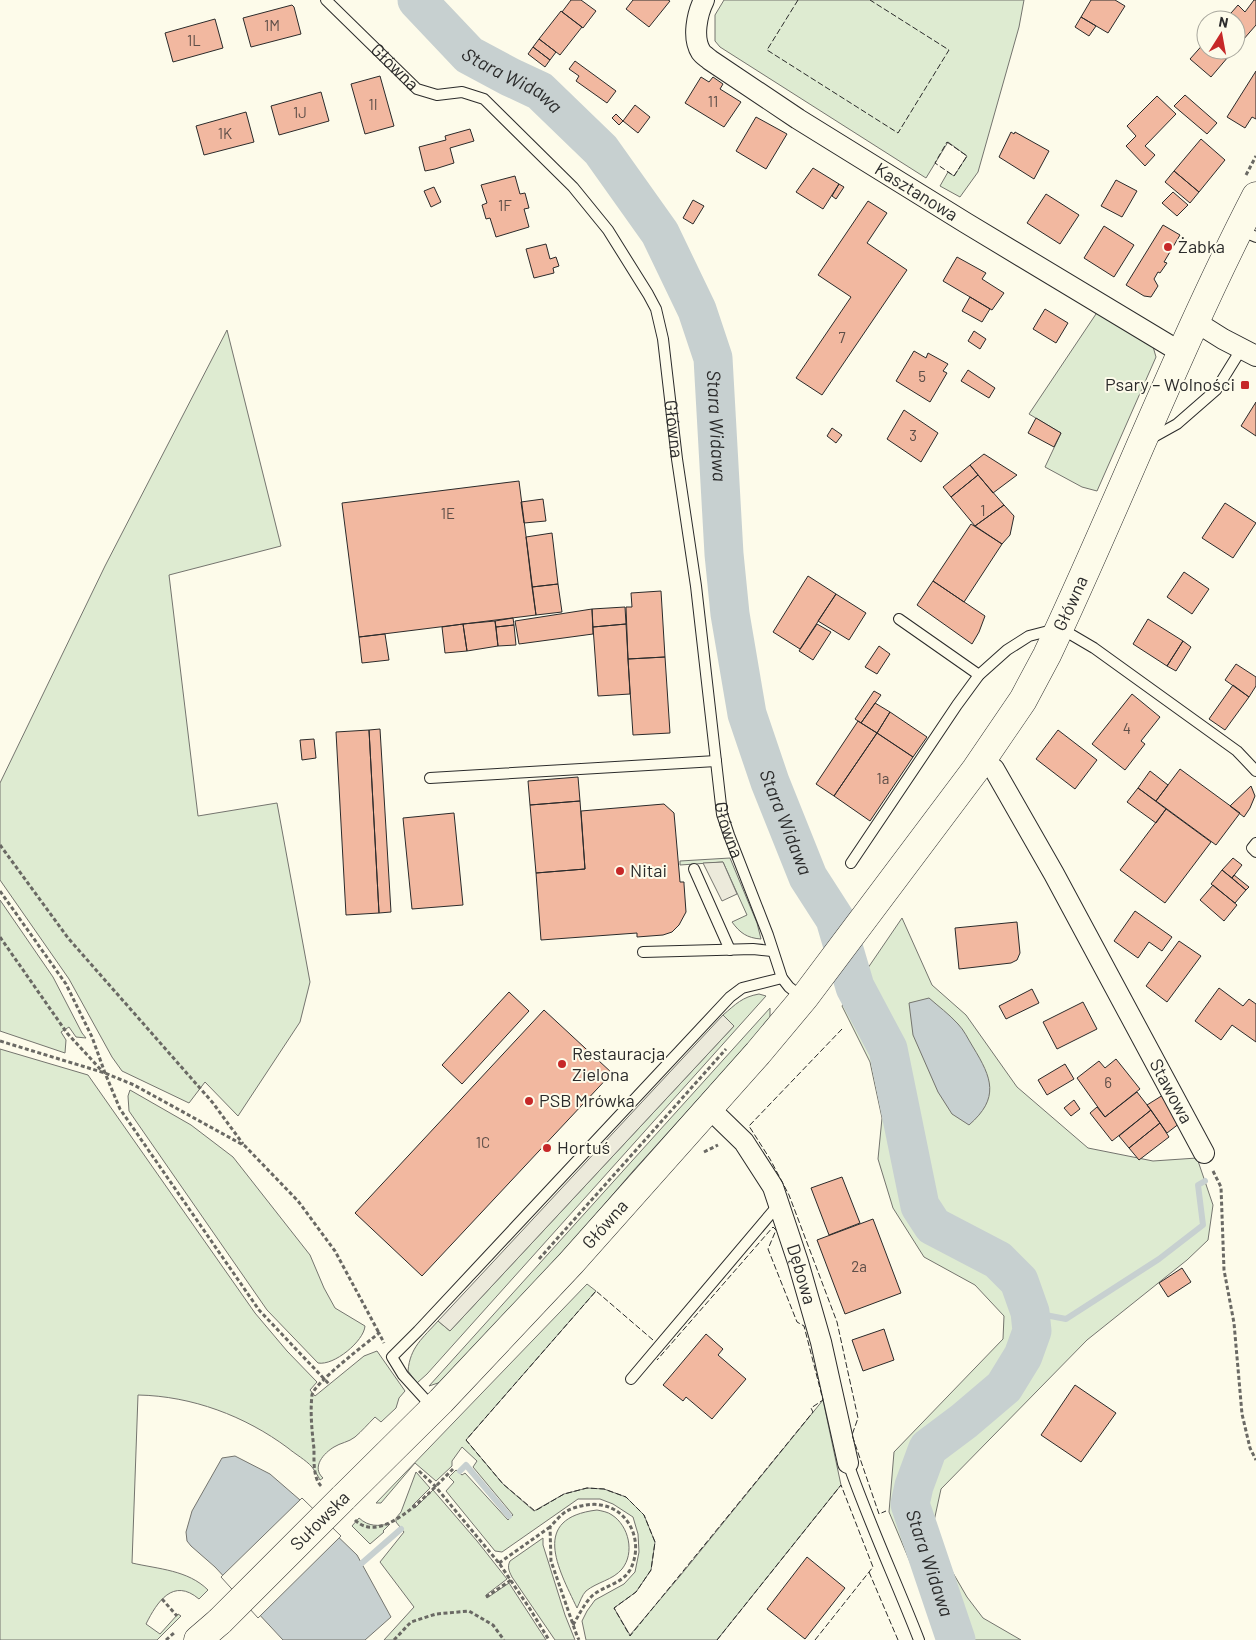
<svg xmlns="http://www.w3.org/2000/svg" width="1256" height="1640" font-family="Barlow,sans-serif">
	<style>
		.green { fill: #deebd1; stroke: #74746e }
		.parking { fill: #eceadb; stroke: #74746e }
		.water { fill: #c7d0d0; stroke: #74746e }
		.pier { fill: #fdfbea; stroke: #74746e }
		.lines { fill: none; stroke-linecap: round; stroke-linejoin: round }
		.stream { stroke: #c7d0d0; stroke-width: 6 }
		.river { stroke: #c7d0d0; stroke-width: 39 }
		.building { fill: #f2b8a0; stroke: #2b2b2b }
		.lane-casing { stroke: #2b2b2b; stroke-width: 12 }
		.street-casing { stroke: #2b2b2b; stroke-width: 22 }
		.secondary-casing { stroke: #2b2b2b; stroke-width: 29 }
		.path { stroke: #6a6964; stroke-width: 3; stroke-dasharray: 4 2.5; stroke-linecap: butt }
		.lane { stroke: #fdfbea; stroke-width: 10 }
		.street { stroke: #fdfbea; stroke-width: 20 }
		.secondary { stroke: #fdfbea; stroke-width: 28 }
		.secondary-bridge-casing { stroke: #2b2b2b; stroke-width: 29; stroke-linecap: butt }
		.secondary-bridge { stroke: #fdfbea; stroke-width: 28 }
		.fence { stroke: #2b2b2b; stroke-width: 1; stroke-dasharray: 6 2.5; stroke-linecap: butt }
		.poi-dot { fill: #c62828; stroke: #fdfbea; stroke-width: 2 }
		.labels { text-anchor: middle; stroke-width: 4; stroke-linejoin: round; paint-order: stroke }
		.number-label { font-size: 15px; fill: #5d4e48 }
		.street-label { font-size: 18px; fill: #2b2b2b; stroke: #fdfbea }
		.poi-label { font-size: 18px; fill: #2b2b2b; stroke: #fdfbea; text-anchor: start }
		.water-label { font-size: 19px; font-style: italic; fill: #2b2b2b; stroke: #fdfbea }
	</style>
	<rect width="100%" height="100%" fill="#fdfbea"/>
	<!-- green -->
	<path class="green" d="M 724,0 L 1024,0 L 1019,27 L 978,172 L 960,197 L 940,186 L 948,172 L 954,176 L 967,156 L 948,142 L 926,178 L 720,47 L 715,41 L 715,15 Z
		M 1098,311 L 1152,343 L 1156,357 L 1097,491 L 1082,487 L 1045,467 L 1061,433 L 1029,414 Z
		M 227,330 L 281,546 L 169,575 L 198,816 L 277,803 L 310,982 L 300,1022 L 238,1116 L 205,1082 L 189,1103 L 122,1071 L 112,1057 L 69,979 L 0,880 L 0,783 L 105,566 Z
		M 730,858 L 757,923 L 761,939 C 747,938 740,933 732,922 L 747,915 L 723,862 L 680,865 L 680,861 Z
		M 0,900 L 53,977 L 82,1033 L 86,1038 L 76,1037 L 69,1027 L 61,1032 L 66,1040 L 65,1053 L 0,1031 Z
		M 902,918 L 932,985 L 966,1015 L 1017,1087 L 1088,1148 L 1153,1161 L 1197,1158 L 1213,1205 L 1208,1240 L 1187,1260 L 1087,1340 L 941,1489 L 931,1535 L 967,1597 L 983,1618 L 1021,1640 L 943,1640 L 889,1512 L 894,1452 L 1003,1339 L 1004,1316 L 975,1285 L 924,1257 L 893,1208 L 878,1159 L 882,1118 L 870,1062 L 842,1006 Z
		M 759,994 L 766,996 L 427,1374 L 417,1383 L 408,1371 C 410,1347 423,1338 438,1321 L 450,1331 L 734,1026 L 723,1015 C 736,1004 742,997 759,994 Z
		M 770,1008 L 770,1020 L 633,1171 L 541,1278 L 441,1382 L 429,1386 Z
		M 0,1049 L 88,1075 L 255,1313 L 287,1351 L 317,1382 L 310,1390 L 315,1396 L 364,1356 L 377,1351 L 405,1391 L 399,1398 L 396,1408 L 381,1422 L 375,1417 C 368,1424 362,1431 355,1437 C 349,1442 340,1443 334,1447 C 324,1453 311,1467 323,1478 L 320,1480 C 318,1476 315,1471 312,1467 C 306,1460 295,1454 288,1448 C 245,1416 192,1396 138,1395 L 132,1563 C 158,1569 188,1570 208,1590 L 199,1599 C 173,1577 157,1602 146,1624 L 160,1634 L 178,1614 L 181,1616 L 157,1640 L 0,1640 Z
		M 130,1090 L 191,1125 L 233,1157 L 310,1255 L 324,1288 L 335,1308 L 365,1326 C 364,1341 334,1366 318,1363 L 267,1310 L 129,1111 L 128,1096 Z
		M 587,1284 L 596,1291 L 466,1440 L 503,1484 L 534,1511 L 564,1494 L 587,1488 L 604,1489 L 626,1497 L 644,1515 L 655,1542 L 651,1570 L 636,1592 L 614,1608 L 630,1635 L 680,1576 L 823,1400 L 841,1485 L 717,1640 L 586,1640 L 582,1621 L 587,1611 L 595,1600 L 624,1584 L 635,1572 L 639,1552 L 638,1534 L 633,1517 L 613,1504 L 600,1499 L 578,1499 L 502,1552 L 495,1551 L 446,1491 L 454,1482 L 449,1477 L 456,1470 L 462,1475 L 465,1473 L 508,1520 L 513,1515 L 473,1467 L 477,1461 L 462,1447 L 452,1461 L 452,1466 L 436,1481 L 415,1463 L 381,1503 L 376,1503 Z
		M 416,1472 L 430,1488 L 412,1506 L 415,1508 L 433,1490 L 477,1541 L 507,1579 L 486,1595 L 487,1598 L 509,1583 L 546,1640 L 384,1640 L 414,1607 L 380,1562 L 404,1532 L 396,1522 L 396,1518 L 401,1512 Z
		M 597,1510 C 602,1511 608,1512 612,1515 C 629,1526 635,1553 622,1569 C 613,1580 597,1582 586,1591 C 582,1595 580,1602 577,1608 C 558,1568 530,1518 597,1510 Z
		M 359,1518 C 369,1527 378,1526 390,1524 L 383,1531 L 384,1532 L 370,1544 L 352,1526 Z
		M 543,1538 L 543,1545 L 565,1615 L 575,1640 L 555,1640 L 512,1577 C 509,1571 507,1567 510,1561 Z"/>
	<!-- parking -->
	<path class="parking" d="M 723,862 L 737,894 L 722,901 L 703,863 Z
		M 723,1015 L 734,1026 L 450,1331 L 438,1321 Z"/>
	<!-- water -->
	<path class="water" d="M 929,998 C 938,1006 949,1014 958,1024 C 964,1030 968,1039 973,1047 C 992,1078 1000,1098 969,1125 L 952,1114 L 938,1092 L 913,1035 L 909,1003 Z
		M 235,1456 L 270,1474 L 300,1500 L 357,1555 L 391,1617 L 365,1640 L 283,1640 L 215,1567 L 191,1546 L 187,1541 L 186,1532 L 192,1511 L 222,1458 Z"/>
	<!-- pier -->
	<path class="pier" d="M 302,1498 L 341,1536 L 258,1618 L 221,1577 Z"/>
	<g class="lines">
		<!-- stream -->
		<path class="stream" d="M 1030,1312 L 1066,1319 L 1159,1259 L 1203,1225 L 1198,1185 L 1205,1181
			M 460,1471 L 466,1465 L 509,1516
			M 362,1563 L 401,1529"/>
		<!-- river -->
		<path class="river" id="s1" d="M 417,0 L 469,55 L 510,77 L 540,91 L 601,150 L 660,233 L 697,310 L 713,358 L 724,554 L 730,614 L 747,714 L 770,782 L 808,877 L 835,919 L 855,987 L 888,1049 L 920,1206 L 933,1226 L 998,1260 L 1019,1281 L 1030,1312 L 1032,1331 L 1023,1356 L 1004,1387 L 964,1421 L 928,1448 L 914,1486 L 910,1504 L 956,1640"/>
	</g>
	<!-- building -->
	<path class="building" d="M 571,0 L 581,0 L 596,11 L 583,28 L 562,12 Z
		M 633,0 L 668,0 L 670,1 L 649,27 L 626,9 Z
		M 1091,0 L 1115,0 L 1125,6 L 1108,33 L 1081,17 Z
		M 1254,0 L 1256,0 L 1256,25 L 1236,48 L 1236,20 L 1225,20 L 1238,5 L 1245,12 Z
		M 292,5 L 294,7 L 301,34 L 251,47 L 243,18 Z
		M 561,11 L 582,27 L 560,55 L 539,39 Z
		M 1081,17 L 1096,26 L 1089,36 L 1075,27 Z
		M 215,19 L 223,48 L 173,62 L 165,33 Z
		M 539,39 L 556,52 L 550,60 L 533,47 Z
		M 1206,41 L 1206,50 L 1234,50 L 1211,77 L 1190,59 Z
		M 533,47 L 550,60 L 545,67 L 528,54 Z
		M 575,61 L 616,91 L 607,103 L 576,81 L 579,76 L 569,69 Z
		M 1256,71 L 1256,119 L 1252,117 L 1245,128 L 1227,117 Z
		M 380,76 L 394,126 L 365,134 L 351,84 Z
		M 701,77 L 709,82 L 713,77 L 723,84 L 720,89 L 741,102 L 724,127 L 685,103 Z
		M 321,92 L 329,121 L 279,135 L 271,106 Z
		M 1185,95 L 1217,123 L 1207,134 L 1174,106 Z
		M 1157,96 L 1176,114 L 1145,146 L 1155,155 L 1145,166 L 1126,146 L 1136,136 L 1127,126 Z
		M 635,105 L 650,117 L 638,133 L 623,121 Z
		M 246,112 L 254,142 L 204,155 L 196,126 Z
		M 616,114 L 623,121 L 619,125 L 612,118 Z
		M 756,117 L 787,134 L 766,169 L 736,151 Z
		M 470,129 L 474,141 L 450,148 L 454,163 L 435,169 L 425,171 L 419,147 L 446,140 L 445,136 Z
		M 1011,132 L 1014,134 L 1015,132 L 1049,151 L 1034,179 L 999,157 Z
		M 1201,139 L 1225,160 L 1199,192 L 1174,171 Z
		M 813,168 L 839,184 L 823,209 L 796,192 Z
		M 1174,171 L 1199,192 L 1190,203 L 1165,182 Z
		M 515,176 L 520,194 L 525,193 L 529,208 L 524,209 L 529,227 L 496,237 L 490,218 L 486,219 L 482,205 L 487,203 L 481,185 Z
		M 1116,180 L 1137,191 L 1122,217 L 1101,206 Z
		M 839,184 L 844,187 L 836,199 L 832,196 Z
		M 434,187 L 441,202 L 431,207 L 424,191 Z
		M 1173,192 L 1188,205 L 1177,216 L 1162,203 Z
		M 1046,194 L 1079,215 L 1060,244 L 1027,223 Z
		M 693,200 L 704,206 L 693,224 L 683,218 Z
		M 868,201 L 887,213 L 867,243 L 907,270 L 822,395 L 796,378 L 851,297 L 818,275 Z
		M 1163,225 L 1180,235 L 1164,262 L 1167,263 L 1160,273 L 1158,272 L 1154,279 L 1158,286 L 1151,297 L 1144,296 L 1126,285 Z
		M 1104,226 L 1134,245 L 1114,277 L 1084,258 Z
		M 546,244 L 550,259 L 556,257 L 559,266 L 553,268 L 554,273 L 534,278 L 526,249 Z
		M 957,257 L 986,273 L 982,279 L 1004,293 L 992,310 L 943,281 Z
		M 970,297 L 990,309 L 982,322 L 962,311 Z
		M 1045,309 L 1068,323 L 1056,343 L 1033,329 Z
		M 974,331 L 986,339 L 980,349 L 968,341 Z
		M 914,351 L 926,358 L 928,353 L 948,364 L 943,371 L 947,373 L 930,402 L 896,381 Z
		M 968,370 L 995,388 L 989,398 L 961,381 Z
		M 1256,402 L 1256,436 L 1241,426 Z
		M 904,410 L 938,433 L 921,462 L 887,439 Z
		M 1036,418 L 1061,433 L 1054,447 L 1028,433 Z
		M 832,428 L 842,435 L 836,443 L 827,436 Z
		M 984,454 L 1017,475 L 993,493 L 970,465 Z
		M 970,465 L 978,475 L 951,497 L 943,487 Z
		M 978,475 L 1004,505 L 975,526 L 951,497 Z
		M 519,481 L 536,615 L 359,637 L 342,503 Z
		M 543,499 L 546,521 L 524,523 L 521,502 Z
		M 1225,503 L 1256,523 L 1233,558 L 1202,538 Z
		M 1004,505 L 1014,516 L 1010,535 L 1002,544 L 975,526 Z
		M 971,524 L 1002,544 L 964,602 L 933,581 Z
		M 552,533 L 558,584 L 532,587 L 526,537 Z
		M 1184,572 L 1209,589 L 1192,614 L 1167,597 Z
		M 808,576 L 836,594 L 800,649 L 773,632 Z
		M 933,581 L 985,616 L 979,632 L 972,644 L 917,605 Z
		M 558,584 L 562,612 L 536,615 L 532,587 Z
		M 661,591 L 665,657 L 628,659 L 626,607 L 632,607 L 631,593 Z
		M 836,594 L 866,613 L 849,640 L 818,621 Z
		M 625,607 L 626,624 L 593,627 L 592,609 Z
		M 592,609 L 593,634 L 519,644 L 515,621 Z
		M 513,618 L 514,625 L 496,627 L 495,621 Z
		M 1148,619 L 1183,641 L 1167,666 L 1133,644 Z
		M 495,621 L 498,646 L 467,651 L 463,624 Z
		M 463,624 L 467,651 L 445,653 L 442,627 Z
		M 626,624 L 630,694 L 598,696 L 593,627 Z
		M 817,624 L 831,632 L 813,660 L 799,651 Z
		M 514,625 L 516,645 L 498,646 L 496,627 Z
		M 385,634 L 389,660 L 362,663 L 359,637 Z
		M 1183,641 L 1191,647 L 1176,671 L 1167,666 Z
		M 879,646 L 890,654 L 877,674 L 865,667 Z
		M 665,657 L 670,733 L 633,735 L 628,659 Z
		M 1236,664 L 1256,677 L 1256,686 L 1249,697 L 1225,680 Z
		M 1233,685 L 1249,697 L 1225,730 L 1209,719 Z
		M 874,691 L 881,695 L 861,723 L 855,719 Z
		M 1132,694 L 1160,717 L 1141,741 L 1145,744 L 1125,770 L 1092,744 Z
		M 875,703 L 890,712 L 877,733 L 861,723 Z
		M 890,712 L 927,737 L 913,757 L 877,733 Z
		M 858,721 L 877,733 L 834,796 L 816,784 Z
		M 380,729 L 391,912 L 379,913 L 369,730 Z
		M 369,730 L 379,913 L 346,915 L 336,732 Z
		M 1058,730 L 1097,760 L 1075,789 L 1036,759 Z
		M 877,733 L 913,757 L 870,821 L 834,796 Z
		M 314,739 L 316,758 L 302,760 L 300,740 Z
		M 1180,769 L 1240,813 L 1216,845 L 1156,801 Z
		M 1150,771 L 1168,785 L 1156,801 L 1138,788 Z
		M 578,777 L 580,801 L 530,805 L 528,781 Z
		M 1251,786 L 1255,796 L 1250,808 L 1244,817 L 1230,806 Z
		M 1138,788 L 1166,809 L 1156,823 L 1127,802 Z
		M 580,801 L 585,869 L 536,873 L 530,805 Z
		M 664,804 L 674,813 L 680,882 L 684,882 L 684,884 L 686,912 L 679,925 L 672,932 L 663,935 L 637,937 L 637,933 L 541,940 L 536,873 L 585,869 L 581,811 Z
		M 1166,809 L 1211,842 L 1165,903 L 1120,870 Z
		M 454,813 L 463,905 L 412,909 L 403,818 Z
		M 1233,858 L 1242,865 L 1232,878 L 1222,870 Z
		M 1222,870 L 1246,890 L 1235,903 L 1211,884 Z
		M 1234,875 L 1249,887 L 1246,890 L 1232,878 Z
		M 1213,885 L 1237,905 L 1224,921 L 1200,900 Z
		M 1135,911 L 1172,937 L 1162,951 L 1149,942 L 1138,958 L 1114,941 Z
		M 1017,922 L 1020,953 L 1017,960 L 1011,963 L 959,969 L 955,928 Z
		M 1179,941 L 1201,956 L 1167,1002 L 1146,986 Z
		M 1219,988 L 1243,1006 L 1249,999 L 1256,1004 L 1256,1042 L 1232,1025 L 1221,1040 L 1195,1021 Z
		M 1032,989 L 1039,1003 L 1006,1019 L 999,1006 Z
		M 509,992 L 529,1011 L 462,1084 L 442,1065 Z
		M 1083,1002 L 1097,1029 L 1057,1049 L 1043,1022 Z
		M 544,1010 L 612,1073 L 422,1276 L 355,1213 Z
		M 1116,1059 L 1140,1089 L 1105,1117 L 1077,1078 L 1099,1061 L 1105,1068 Z
		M 1065,1064 L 1074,1079 L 1047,1095 L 1038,1080 Z
		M 1137,1092 L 1151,1110 L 1112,1141 L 1090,1113 L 1097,1107 L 1105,1117 Z
		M 1163,1095 L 1180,1123 L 1167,1133 L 1147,1105 Z
		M 1074,1100 L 1080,1109 L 1071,1116 L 1064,1108 Z
		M 1151,1110 L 1160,1123 L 1129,1148 L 1119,1136 Z
		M 1160,1123 L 1169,1137 L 1139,1160 L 1129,1148 Z
		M 842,1177 L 860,1223 L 829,1235 L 811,1188 Z
		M 873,1219 L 901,1293 L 845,1314 L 817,1240 Z
		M 1182,1268 L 1191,1282 L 1168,1297 L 1159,1283 Z
		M 884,1329 L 894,1360 L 863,1371 L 852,1340 Z
		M 706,1334 L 723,1349 L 718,1355 L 746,1379 L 712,1419 L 686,1397 L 683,1401 L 663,1385 Z
		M 1075,1385 L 1116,1413 L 1081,1462 L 1041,1435 Z
		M 807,1557 L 845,1588 L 805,1639 L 767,1609 Z"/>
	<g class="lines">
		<defs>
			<g id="lane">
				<path id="s2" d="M 326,0 L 417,89 L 437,95 L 462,92 L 484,99 L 573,187 L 608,230 L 648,294 L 656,309 L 663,339 L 677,459 L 696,586 L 722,814 L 729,835 L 768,935 L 782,978 L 789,987 L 803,998"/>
				<path d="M 1239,230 L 1256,237"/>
				<path d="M 1150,439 L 1177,424 L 1216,390 L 1242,348"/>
				<path d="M 899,619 L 979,675"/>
				<path d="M 430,778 L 716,761"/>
				<path d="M 1256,843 L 1252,848 L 1256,852"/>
				<path d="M 851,863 L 957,705 L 979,675 L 1007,650 L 1029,636 L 1060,628 L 1094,648 L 1237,751 L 1256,771"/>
				<path d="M 694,869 L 730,950"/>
				<path d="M 643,952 L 753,949 L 772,951"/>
				<path d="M 631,1379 L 779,1204"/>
				<path d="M 433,1408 L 403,1375 L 392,1357 L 418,1331 L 730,997 L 742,988 L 782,978"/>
				<path d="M 848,1463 C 869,1523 896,1581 919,1640"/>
			</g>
			<g id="street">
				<path id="s3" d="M 704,0 C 697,14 692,38 701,52 C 703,55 708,58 710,60 L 798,119 L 966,223 L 1182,353"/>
				<path d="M 1196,322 L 1223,339 L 1256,356"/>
				<path id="s4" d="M 983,760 L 994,769 L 1054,874 L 1204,1153"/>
				<path id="s5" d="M 709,1108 L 744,1142 L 773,1187 L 798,1262 L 821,1342 L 848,1463"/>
			</g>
			<g id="secondary">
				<path id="s6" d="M 343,1498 L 441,1401 L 571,1263 L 758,1053 L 804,998 L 976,769 L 1023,700 L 1047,655 C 1119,503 1179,345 1256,196"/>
				<path d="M 198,1640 L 220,1621"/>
			</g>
		</defs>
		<!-- lane casing -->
		<use href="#lane" class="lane-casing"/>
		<!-- street casing -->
		<use href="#street" class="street-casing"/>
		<!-- secondary casing -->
		<use href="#secondary" class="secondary-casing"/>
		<!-- path -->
		<path class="path" d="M 1246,175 L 1256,156
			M 0,845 L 68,938 L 213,1103 L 243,1144
			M 0,891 L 66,984 L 92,1037 L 105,1073 L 120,1109 L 259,1310 L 329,1384
			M 0,937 L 67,1033 L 102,1071
			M 0,1041 L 105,1073 L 134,1085 L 245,1146 L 298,1201 L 335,1251 L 379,1333
			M 704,1152 L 718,1145
			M 1213,1171 L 1221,1187 L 1224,1270 L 1234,1323 L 1242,1414 L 1250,1448 L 1256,1460
			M 539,1259 L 726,1049
			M 419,1471 L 435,1486 L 499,1563 L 530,1609 L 549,1640
			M 321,1486 C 313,1478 314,1460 314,1449 C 312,1431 310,1413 312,1395 C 314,1383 367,1343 379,1333 L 384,1343
			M 355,1520 C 383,1548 434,1487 453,1469
			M 499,1563 L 550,1527
			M 486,1597 L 511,1580
			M 162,1599 L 177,1616
			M 573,1625 C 579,1615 584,1604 592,1596 C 603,1586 622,1584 630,1570 C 644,1544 631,1510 601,1505 C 591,1503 576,1506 567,1511 C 561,1514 555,1522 550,1527 L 551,1561 L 577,1636 L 579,1640
			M 166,1640 L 175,1632
			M 394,1640 L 411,1622 L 436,1614 L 469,1611 L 493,1625 L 504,1640"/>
		<!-- lane -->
		<use href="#lane" class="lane"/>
		<!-- street -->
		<use href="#street" class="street"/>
		<!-- secondary -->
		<use href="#secondary" class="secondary"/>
		<defs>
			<path id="secondary-bridge" d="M 220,1621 L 343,1498"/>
		</defs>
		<!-- secondary-bridge casing -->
		<use href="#secondary-bridge" class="secondary-bridge-casing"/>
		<!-- secondary-bridge -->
		<use href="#secondary-bridge" class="secondary-bridge"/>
		<!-- fence -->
		<path class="fence" d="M 798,0 L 767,50 L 898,133 L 949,50 L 870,0
			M 947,142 L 967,156 L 954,176 L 935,163 Z
			M 842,1029 L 749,1126 L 770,1159 L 789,1195 L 837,1322 L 858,1418 L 852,1435 L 879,1514 L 886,1511
			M 653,1340 L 596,1291 L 466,1440 L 503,1484 L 535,1511 L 564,1494 L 587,1488 L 604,1489 L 626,1497 L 644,1515 L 655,1542 L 651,1570 L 636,1592 L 614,1608 L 630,1636 L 813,1412 L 811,1408 L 823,1400 L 804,1326 L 797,1322 L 768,1249 L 776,1230 L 773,1227 L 657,1360
			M 869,1572 L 898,1640
			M 717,1640 L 841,1485
			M 815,1640 L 873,1567 L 841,1485"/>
	</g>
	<!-- markers -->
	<g class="poi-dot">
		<circle cx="1168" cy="247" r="5"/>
		<rect x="1240" y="380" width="10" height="10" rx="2.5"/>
		<circle cx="620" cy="871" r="5"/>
		<circle cx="562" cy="1064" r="5"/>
		<circle cx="529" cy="1101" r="5"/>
		<circle cx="547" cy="1148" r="5"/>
	</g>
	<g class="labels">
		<!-- number labels -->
		<g class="number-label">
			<text x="272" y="31">1M</text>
			<text x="194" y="46">1L</text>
			<text x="713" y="107">11</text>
			<text x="373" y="110">1I</text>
			<text x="300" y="118">1J</text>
			<text x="225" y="139">1K</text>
			<text x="505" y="211">1F</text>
			<text x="842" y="343">7</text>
			<text x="922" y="382">5</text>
			<text x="913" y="441">3</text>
			<text x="983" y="516">1</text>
			<text x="448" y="519">1E</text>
			<text x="1127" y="734">4</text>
			<text x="883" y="784">1a</text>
			<text x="1108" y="1088">6</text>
			<text x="483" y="1148">1C</text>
			<text x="859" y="1272">2a</text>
		</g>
		<!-- street labels -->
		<g class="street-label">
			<text dy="6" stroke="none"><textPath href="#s2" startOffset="96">Główna</textPath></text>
			<text dy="6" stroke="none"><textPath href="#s3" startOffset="311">Kasztanowa</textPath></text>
			<text dy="6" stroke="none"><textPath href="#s2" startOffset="591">Główna</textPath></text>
			<text dy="6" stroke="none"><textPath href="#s6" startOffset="1158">Główna</textPath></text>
			<text dy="6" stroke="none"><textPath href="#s2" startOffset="996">Główna</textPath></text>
			<text dy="6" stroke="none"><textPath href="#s4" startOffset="382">Stawowa</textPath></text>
			<text dy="6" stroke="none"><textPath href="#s6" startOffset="379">Główna</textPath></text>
			<text dy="6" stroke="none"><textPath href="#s5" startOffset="194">Dębowa</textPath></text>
			<text transform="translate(320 1521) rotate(-45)" y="6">Sułowska</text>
		</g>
		<!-- poi labels -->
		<g class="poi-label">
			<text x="1178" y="253">Żabka</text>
			<text x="1235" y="391" text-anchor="end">Psary – Wolności</text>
			<text x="630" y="877">Nitai</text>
			<text x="572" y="1060">Restauracja<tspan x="572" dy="21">Zielona</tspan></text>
			<text x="539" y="1107">PSB Mrówka</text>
			<text x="557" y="1154">Hortuś</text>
		</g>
		<!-- water labels -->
		<g class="water-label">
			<text dy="7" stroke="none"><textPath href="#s1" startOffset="126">Stara Widawa</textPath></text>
			<text dy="7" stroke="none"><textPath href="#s1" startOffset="546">Stara Widawa</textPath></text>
			<text dy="7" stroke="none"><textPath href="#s1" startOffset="951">Stara Widawa</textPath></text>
			<text dy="7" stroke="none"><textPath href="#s1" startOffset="1822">Stara Widawa</textPath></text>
		</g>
	</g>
	<!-- north arrow -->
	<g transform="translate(1221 35) rotate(11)"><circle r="24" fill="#fdfbea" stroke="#a9a89e"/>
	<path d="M0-4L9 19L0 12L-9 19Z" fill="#c62828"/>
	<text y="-8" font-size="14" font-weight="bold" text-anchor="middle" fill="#2b2b2b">N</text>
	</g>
</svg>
